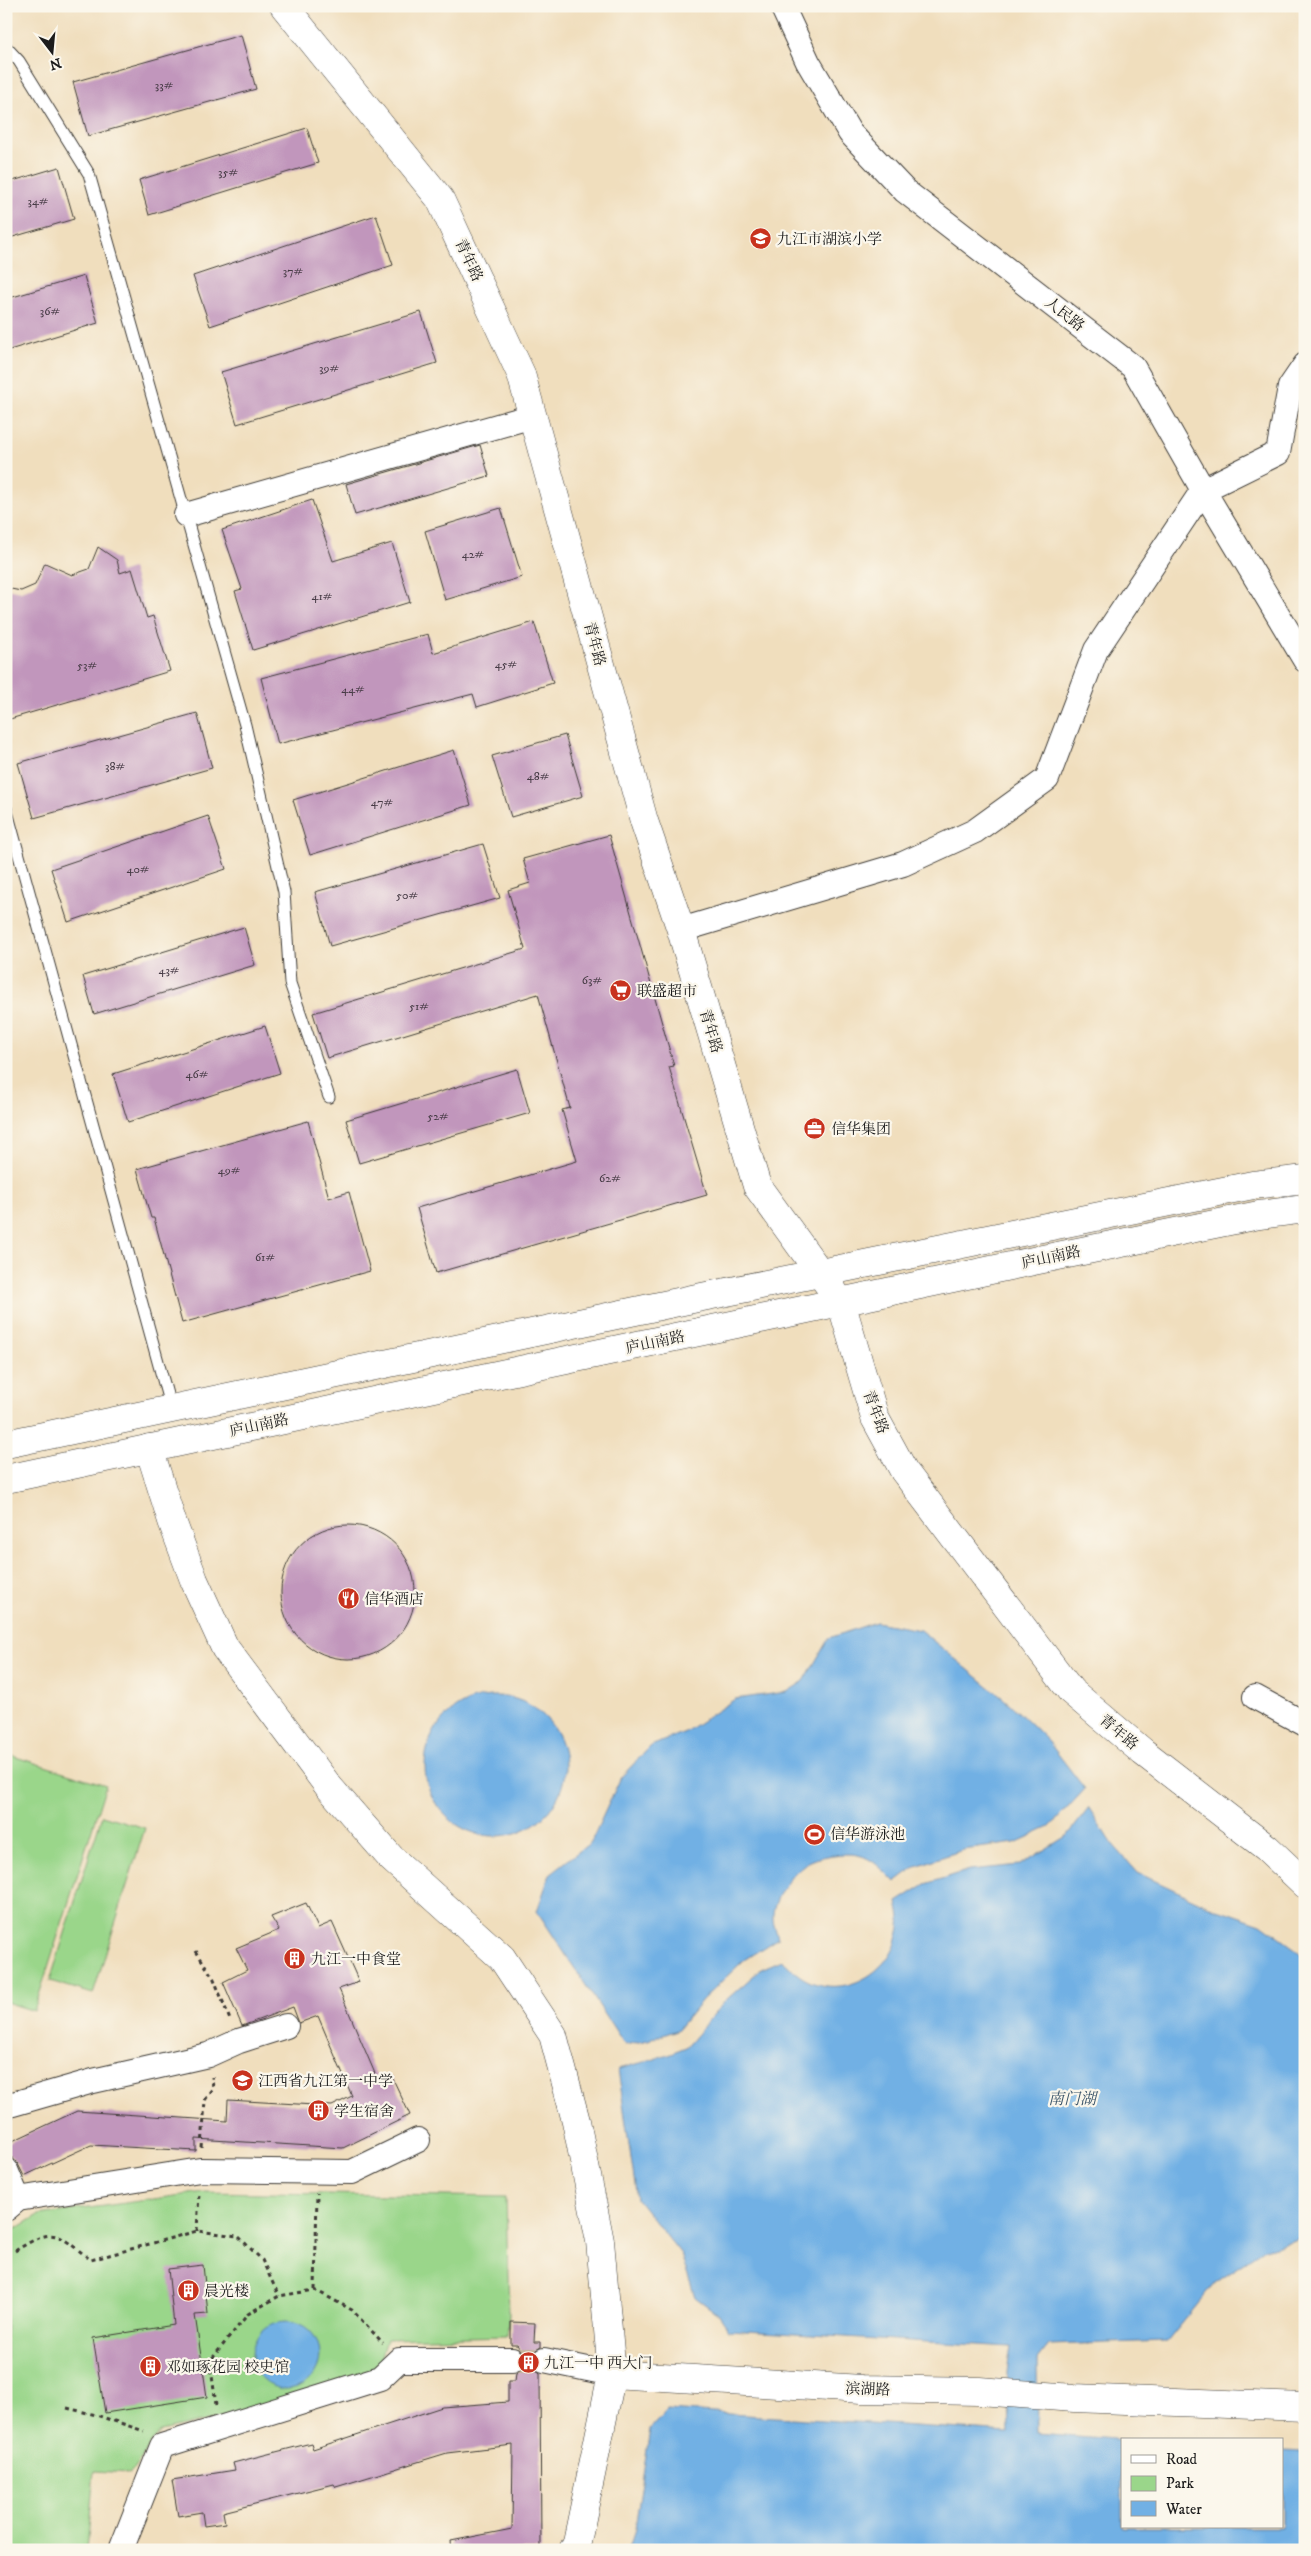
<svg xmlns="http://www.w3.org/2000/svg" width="1311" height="2556" font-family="'IM FELL DW Pica','Noto Serif SC',serif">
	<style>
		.green { fill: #9ad68a; stroke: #5b7953 }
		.water { fill: #71b0e4; stroke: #466680 }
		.building { fill: #c196bc }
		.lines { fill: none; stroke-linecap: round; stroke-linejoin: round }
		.minor-tunnel { stroke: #c6b79d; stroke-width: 24; stroke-dasharray: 24 12; stroke-linecap: butt }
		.service-casing { stroke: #3c3934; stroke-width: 13 }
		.minor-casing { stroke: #3c3934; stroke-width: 26 }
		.tertiary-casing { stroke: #3c3934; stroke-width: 29 }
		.secondary-casing { stroke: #3c3934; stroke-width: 29 }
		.path { stroke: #3c3934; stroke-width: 3; stroke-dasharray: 4 4; stroke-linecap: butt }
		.service { stroke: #fff; stroke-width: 11 }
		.minor { stroke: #fff; stroke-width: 24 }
		.tertiary { stroke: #fff; stroke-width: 28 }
		.secondary { stroke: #fff; stroke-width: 28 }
		.labels { text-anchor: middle; stroke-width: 4.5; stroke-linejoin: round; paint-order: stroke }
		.number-label { font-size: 12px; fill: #453a44 }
		.poi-label { font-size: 15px; fill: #1c1c1c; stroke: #fbf7ec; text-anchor: start }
		.street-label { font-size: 15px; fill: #1c1c1c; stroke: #fbf7ec }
		.water-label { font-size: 16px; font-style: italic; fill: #3e576c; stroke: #fbf7ec }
	</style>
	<rect width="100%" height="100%" fill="#fbf7ec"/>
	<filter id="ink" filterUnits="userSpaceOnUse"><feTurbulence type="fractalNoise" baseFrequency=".02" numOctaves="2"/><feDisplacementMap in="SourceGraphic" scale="10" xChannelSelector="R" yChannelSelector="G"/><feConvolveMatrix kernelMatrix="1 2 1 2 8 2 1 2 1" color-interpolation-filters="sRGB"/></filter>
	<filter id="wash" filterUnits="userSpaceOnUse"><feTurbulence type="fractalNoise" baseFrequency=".0096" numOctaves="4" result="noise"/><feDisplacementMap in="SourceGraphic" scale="20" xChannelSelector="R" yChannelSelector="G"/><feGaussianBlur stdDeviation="1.12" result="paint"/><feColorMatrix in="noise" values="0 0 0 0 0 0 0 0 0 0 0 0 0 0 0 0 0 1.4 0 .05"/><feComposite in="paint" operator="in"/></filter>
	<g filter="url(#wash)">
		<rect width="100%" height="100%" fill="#f0debd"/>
		<!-- green -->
		<path class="green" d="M 6,1754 L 106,1785 L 34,2011 L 6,2002 Z
			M 102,1815 L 145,1828 L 93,1994 L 50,1981 Z
			M 204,2192 L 506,2197 L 509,2314 L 507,2336 L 387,2339 L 377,2373 L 256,2410 L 161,2431 L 130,2473 L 94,2471 L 87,2550 L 6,2550 L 6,2235 L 39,2215 Z"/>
		<!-- water -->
		<path class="water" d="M 876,1622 L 920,1630 L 1010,1704 L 1048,1741 L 1085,1789 L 1050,1827 L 1015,1843 L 963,1850 L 916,1866 L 895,1882 C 885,1872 873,1858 858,1855 C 844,1852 817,1856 805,1864 C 790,1875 772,1899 773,1919 C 773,1925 777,1932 778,1938 L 744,1960 L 702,2000 L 677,2030 L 652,2039 L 625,2045 L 537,1911 L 550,1874 L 591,1842 L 621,1777 L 651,1746 L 685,1732 L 735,1699 L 787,1692 L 804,1681 L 829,1638 Z
			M425 1766a70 70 0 1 1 140 0a70 70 0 1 1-140 0Z
			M 1089,1808 L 1109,1840 L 1138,1873 L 1209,1906 L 1261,1924 L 1297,1950 L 1305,1960 L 1305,2237 L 1264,2249 L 1215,2282 L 1167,2341 L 1049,2345 L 1037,2360 L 1038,2433 L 1127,2440 L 1122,2440 L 1122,2527 L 1282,2527 L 1282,2451 L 1305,2452 L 1305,2550 L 628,2550 L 635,2529 L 650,2429 L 667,2410 L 1009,2432 L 1007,2371 L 1011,2347 L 729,2330 L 718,2314 L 695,2297 L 681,2254 L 637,2199 L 618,2069 L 655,2059 L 686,2047 L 726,2000 L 761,1969 L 782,1960 C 788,1965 794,1972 800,1976 C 838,2002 890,1976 899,1932 C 902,1922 899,1912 897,1902 L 925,1884 L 970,1870 L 1020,1865 L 1068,1835 Z
			M252 2355a34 34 0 1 1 68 0a34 34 0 1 1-68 0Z"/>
		<g id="blocks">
			<!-- building -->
			<path class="building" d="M 241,35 L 256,89 L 88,136 L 73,82 Z
				M 307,128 L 318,163 L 149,215 L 139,180 Z
				M 59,167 L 74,219 L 6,239 L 6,183 Z
				M 376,215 L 393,265 L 210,326 L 193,276 Z
				M 84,276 L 98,323 L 6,351 L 6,299 Z
				M 421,312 L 437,363 L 237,424 L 221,372 Z
				M 480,445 L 489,476 L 355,515 L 346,484 Z
				M 312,500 L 333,561 L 392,543 L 410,602 L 253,650 L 235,591 L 242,589 L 222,530 Z
				M 501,508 L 522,577 L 445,600 L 425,531 Z
				M 98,547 L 117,560 L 120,573 L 132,569 L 147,618 L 153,616 L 170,671 L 10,719 L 6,705 L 6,588 L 21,591 L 35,585 L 45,563 L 72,575 L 89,569 Z
				M 534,622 L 553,683 L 477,707 L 473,694 L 278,744 L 261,678 L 428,634 L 433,653 Z
				M 197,713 L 212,768 L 34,818 L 18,763 Z
				M 565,735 L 583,796 L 511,817 L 492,756 Z
				M 454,750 L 471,805 L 310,855 L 293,800 Z
				M 208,816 L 226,869 L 68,922 L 51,869 Z
				M 609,835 L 674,1066 L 669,1067 L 707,1195 L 436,1273 L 417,1208 L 577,1161 L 562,1110 L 570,1108 L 538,994 L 327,1058 L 313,1013 L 525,949 L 508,890 L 530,883 L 523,859 Z
				M 483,844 L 500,898 L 330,946 L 315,892 Z
				M 244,927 L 255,965 L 94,1014 L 83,976 Z
				M 265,1026 L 280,1073 L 128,1122 L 113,1074 Z
				M 517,1069 L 530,1113 L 359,1163 L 346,1120 Z
				M 308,1121 L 329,1198 L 349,1192 L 370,1271 L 182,1323 L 154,1218 L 151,1218 L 137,1169 Z
				M281 1592a67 67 0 1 1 134 0a67 67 0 1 1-134 0Z
				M 306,1903 L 318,1928 L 332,1922 L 359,1982 L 339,1989 L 379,2083 L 392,2077 L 410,2115 L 343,2148 L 196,2139 L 196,2151 L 91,2145 L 24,2176 L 18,2164 L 6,2151 L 6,2144 L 77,2111 L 227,2121 L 228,2100 L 332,2106 L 352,2096 L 318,2016 L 299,2023 L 293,2007 L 242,2026 L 223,1982 L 247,1970 L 236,1948 L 279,1930 L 271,1917 Z
				M 203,2265 L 208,2314 L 195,2315 L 207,2397 L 105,2413 L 93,2338 L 174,2325 L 168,2269 Z
				M 511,2322 L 535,2323 L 534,2342 L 541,2342 L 541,2347 L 534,2351 L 530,2358 L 531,2365 L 540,2373 L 541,2550 L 452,2550 L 451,2541 L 512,2529 L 513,2445 L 447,2453 L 336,2487 L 334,2484 L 223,2512 L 225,2523 L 204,2526 L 202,2512 L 178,2516 L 172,2480 L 235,2470 L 233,2463 L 311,2443 L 313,2449 L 442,2407 L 508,2402 L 508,2381 L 515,2381 L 516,2373 L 524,2367 L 526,2360 L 524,2354 L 517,2345 L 511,2345 Z"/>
		</g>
	</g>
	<g filter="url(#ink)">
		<use href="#blocks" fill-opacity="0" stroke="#3c3934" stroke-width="1"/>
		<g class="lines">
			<!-- minor-tunnel -->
			<path class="minor-tunnel" d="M 512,2360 L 544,2360"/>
			<defs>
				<path id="service" d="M 6,47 L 19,61 L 89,174 L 245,725 L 284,892 L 290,983 L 329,1097
					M 6,808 L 171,1409"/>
				<path id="minor" d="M 782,6 L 808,62 L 850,133 L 905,191 L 1133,367 L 1203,490 L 1305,660
					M 186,515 L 533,416
					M 681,930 L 903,864 L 975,831 L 1047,779 L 1096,650 L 1203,490 L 1278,453 L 1290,387 L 1305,365
					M 1255,1697 L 1305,1724
					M 6,2106 L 93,2081 L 208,2055 L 239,2041 L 286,2026
					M 6,2170 L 18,2199
					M 6,2209 L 18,2199 L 200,2170 L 352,2172 L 418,2140
					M 544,2360 L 612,2374
					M 121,2550 L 162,2446 L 380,2378 L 399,2360 L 512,2360"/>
				<path id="tertiary" d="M 841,1302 L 875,1418 L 904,1471 L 1071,1691 L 1143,1752 L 1267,1848 L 1305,1884
					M 149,1448 L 172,1521 L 194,1580 L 225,1648 L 329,1787 L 391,1858 L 502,1958 L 553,2035 L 576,2121 L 600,2241 L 612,2374
					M 573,2550 L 577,2542 L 612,2374 L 862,2389 L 979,2391 L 1074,2398 L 1305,2407"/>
				<path id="secondary" d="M 284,6 L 440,199 L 521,374 L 644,821 L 681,930 L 757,1186 L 841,1302
					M 6,1444 L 697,1298 L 1253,1185 L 1305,1179
					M 6,1479 L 1038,1260 L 1259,1215 L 1305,1209"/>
			</defs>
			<!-- service casing -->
			<use href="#service" class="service-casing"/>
			<!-- minor casing -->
			<use href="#minor" class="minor-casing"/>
			<!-- tertiary casing -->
			<use href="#tertiary" class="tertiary-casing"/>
			<!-- secondary casing -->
			<use href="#secondary" class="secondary-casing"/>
			<!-- path -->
			<path class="path" d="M 196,1951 L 214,1979 L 230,2020
				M 202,2148 L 205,2100 L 213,2089 L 212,2077
				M 197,2231 L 199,2192
				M 15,2251 C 55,2226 55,2232 91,2260 L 197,2231 L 238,2236 L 262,2260 L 279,2296
				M 315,2290 L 317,2193
				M 216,2405 L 210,2361 L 248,2314 L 279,2296 L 315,2290 L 352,2310 L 383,2343
				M 67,2408 L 96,2415 L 144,2431"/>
			<!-- service -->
			<use href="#service" class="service"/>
			<!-- minor -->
			<use href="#minor" class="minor"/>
			<!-- tertiary -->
			<use href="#tertiary" class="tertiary"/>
			<!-- secondary -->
			<use href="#secondary" class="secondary"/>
		</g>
	</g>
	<!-- icons -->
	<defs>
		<symbol id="school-disc" viewBox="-11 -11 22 22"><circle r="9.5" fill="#c8321e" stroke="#fbf7ec"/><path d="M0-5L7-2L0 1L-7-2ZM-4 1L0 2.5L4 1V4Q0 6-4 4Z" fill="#fff"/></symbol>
		<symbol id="supermarket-disc" viewBox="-11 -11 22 22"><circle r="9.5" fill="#c8321e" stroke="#fbf7ec"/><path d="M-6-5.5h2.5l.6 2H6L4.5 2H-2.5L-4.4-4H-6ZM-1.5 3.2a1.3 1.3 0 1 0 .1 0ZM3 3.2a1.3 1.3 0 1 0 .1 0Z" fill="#fff"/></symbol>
		<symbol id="office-disc" viewBox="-11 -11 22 22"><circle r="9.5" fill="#c8321e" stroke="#fbf7ec"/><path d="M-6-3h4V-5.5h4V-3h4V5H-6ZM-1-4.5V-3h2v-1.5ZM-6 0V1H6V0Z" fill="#fff"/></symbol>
		<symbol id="restaurant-disc" viewBox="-11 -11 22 22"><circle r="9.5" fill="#c8321e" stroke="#fbf7ec"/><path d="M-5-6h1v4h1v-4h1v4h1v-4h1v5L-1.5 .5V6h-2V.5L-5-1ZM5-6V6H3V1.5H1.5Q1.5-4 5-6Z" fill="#fff"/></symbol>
		<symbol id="stadium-disc" viewBox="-11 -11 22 22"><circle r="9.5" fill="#c8321e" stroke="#fbf7ec"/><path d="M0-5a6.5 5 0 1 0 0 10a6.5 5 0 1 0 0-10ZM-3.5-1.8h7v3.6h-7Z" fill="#fff"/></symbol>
		<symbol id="building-disc" viewBox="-11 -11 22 22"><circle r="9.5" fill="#c8321e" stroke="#fbf7ec"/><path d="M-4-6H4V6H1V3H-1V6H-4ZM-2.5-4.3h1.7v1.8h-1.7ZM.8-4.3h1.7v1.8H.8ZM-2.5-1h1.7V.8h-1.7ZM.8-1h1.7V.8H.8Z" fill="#fff"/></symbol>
	</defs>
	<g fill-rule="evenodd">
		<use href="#school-disc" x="748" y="226" width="25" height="25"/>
		<use href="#supermarket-disc" x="608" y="978" width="25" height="25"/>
		<use href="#office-disc" x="802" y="1116" width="25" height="25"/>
		<use href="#restaurant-disc" x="336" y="1586" width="25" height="25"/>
		<use href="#stadium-disc" x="802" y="1822" width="25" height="25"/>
		<use href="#building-disc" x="282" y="1946" width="25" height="25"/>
		<use href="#school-disc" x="230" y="2068" width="25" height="25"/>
		<use href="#building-disc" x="306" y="2098" width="25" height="25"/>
		<use href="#building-disc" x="176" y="2278" width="25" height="25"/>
		<use href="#building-disc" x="516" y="2350" width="25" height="25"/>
		<use href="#building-disc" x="138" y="2354" width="25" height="25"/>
	</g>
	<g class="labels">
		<!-- number labels -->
		<g class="number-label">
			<text x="164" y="89">33#</text>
			<text x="228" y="176">35#</text>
			<text x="38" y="205">34#</text>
			<text x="293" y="275">37#</text>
			<text x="50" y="315">36#</text>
			<text x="329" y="372">39#</text>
			<text x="473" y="558">42#</text>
			<text x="322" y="600">41#</text>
			<text x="506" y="668">45#</text>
			<text x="87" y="669">53#</text>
			<text x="353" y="693">44#</text>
			<text x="115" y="770">38#</text>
			<text x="538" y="780">48#</text>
			<text x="382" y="806">47#</text>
			<text x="138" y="873">40#</text>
			<text x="407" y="899">50#</text>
			<text x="169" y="974">43#</text>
			<text x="592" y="984">63#</text>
			<text x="419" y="1010">51#</text>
			<text x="197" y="1078">46#</text>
			<text x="438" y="1120">52#</text>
			<text x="229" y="1174">49#</text>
			<text x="610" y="1182">62#</text>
			<text x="265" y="1261">61#</text>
		</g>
		<!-- poi labels -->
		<g class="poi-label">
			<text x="777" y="244">九江市湖滨小学</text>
			<text x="637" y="996">联盛超市</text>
			<text x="831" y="1134">信华集团</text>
			<text x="364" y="1604">信华酒店</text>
			<text x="830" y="1839">信华游泳池</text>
			<text x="311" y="1964">九江一中食堂</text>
			<text x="258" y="2086">江西省九江第一中学</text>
			<text x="334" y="2116">学生宿舍</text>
			<text x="204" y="2296">晨光楼</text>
			<text x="544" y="2368">九江一中 西大门</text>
			<text x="166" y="2372">邓如琢花园 校史馆</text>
		</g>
		<!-- street labels -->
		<g class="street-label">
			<text transform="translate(469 260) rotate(65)" y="5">青年路</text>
			<text transform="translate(1065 314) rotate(38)" y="5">人民路</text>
			<text transform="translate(595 644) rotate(75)" y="5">青年路</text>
			<text transform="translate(711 1031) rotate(73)" y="5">青年路</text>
			<text transform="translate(1051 1257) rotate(-12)" y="5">庐山南路</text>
			<text transform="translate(655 1342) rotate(-12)" y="5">庐山南路</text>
			<text transform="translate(876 1412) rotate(69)" y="5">青年路</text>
			<text transform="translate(259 1425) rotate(-12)" y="5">庐山南路</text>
			<text transform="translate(1119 1732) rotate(40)" y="5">青年路</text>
			<text transform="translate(868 2389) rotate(2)" y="5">滨湖路</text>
		</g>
		<!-- water labels -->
		<g class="water-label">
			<text x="1072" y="2104">南门湖</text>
		</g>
	</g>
	<!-- margin -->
	<rect width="1311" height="2556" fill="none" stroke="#fbf7ec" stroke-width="25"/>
	<!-- legend -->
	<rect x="1121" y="2438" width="162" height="90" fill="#fbf7ec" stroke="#a29f99"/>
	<rect x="1131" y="2455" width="25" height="8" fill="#ffffff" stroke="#a29f99"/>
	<text x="1166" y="2464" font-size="15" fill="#1c1c1c">Road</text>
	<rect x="1131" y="2476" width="25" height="15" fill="#9ad68a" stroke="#a29f99"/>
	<text x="1166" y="2488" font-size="15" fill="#1c1c1c">Park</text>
	<rect x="1131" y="2501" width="25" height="15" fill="#71b0e4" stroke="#a29f99"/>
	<text x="1166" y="2514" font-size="15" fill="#1c1c1c">Water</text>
	<!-- north arrow -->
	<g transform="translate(52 52) rotate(164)" stroke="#fbf7ec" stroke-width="4" paint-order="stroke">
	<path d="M0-4L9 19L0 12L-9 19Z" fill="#1c1c1c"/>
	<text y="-8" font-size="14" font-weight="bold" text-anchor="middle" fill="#1c1c1c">N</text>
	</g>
</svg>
